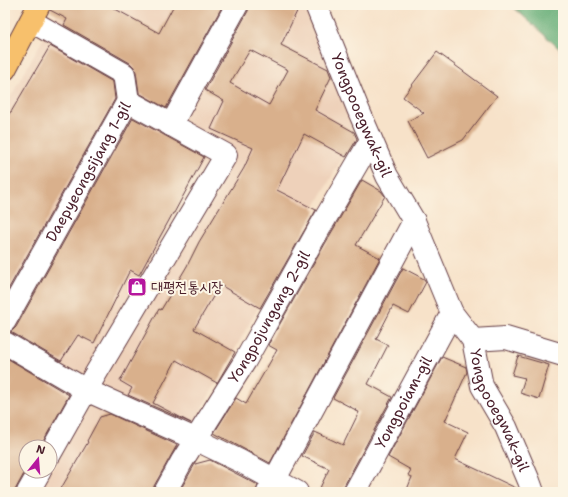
<svg xmlns="http://www.w3.org/2000/svg" width="568" height="497" font-family="'Shantell Sans','Poor Story',sans-serif">
	<style>
		.built { fill: #eed1ba; fill-rule: evenodd }
		.forest { fill: #62ac74; stroke: #566650 }
		.building { fill: #d9b08c; fill-rule: evenodd }
		.lines { fill: none; stroke-linecap: round; stroke-linejoin: round }
		.minor-casing { stroke: #643c43; stroke-width: 24 }
		.major-casing { stroke: #643c43; stroke-width: 24 }
		.minor { stroke: #fff; stroke-width: 22 }
		.major { stroke: #f7c06c; stroke-width: 22 }
		.labels { text-anchor: middle; stroke-width: 4; stroke-linejoin: round; paint-order: stroke }
		.street-label { font-size: 15px; fill: #4a1f2b; stroke: #fcf5e5 }
		.poi-label { font-size: 15px; fill: #4a1f2b; stroke: #fcf5e5; text-anchor: start }
	</style>
	<rect width="100%" height="100%" fill="#fcf5e5"/>
	<filter id="ink" filterUnits="userSpaceOnUse"><feTurbulence type="fractalNoise" baseFrequency=".025" numOctaves="2"/><feDisplacementMap in="SourceGraphic" scale="8" xChannelSelector="R" yChannelSelector="G"/><feConvolveMatrix kernelMatrix="1 2 1 2 8 2 1 2 1" color-interpolation-filters="sRGB"/></filter>
	<filter id="wash" filterUnits="userSpaceOnUse"><feTurbulence type="fractalNoise" baseFrequency=".012" numOctaves="4" result="noise"/><feDisplacementMap in="SourceGraphic" scale="16" xChannelSelector="R" yChannelSelector="G"/><feGaussianBlur stdDeviation="0.9" result="paint"/><feColorMatrix in="noise" values="0 0 0 0 0 0 0 0 0 0 0 0 0 0 0 0 0 1.4 0 .05"/><feComposite in="paint" operator="in"/></filter>
	<g filter="url(#wash)">
		<rect width="100%" height="100%" fill="#f7e2c9"/>
		<!-- built -->
		<path class="built" d="M 62,5 L 310,5 L 359,128 L 155,492 L 5,492 L 5,107 ZM 26,447 L 50,447 L 50,471 L 26,471 Z"/>
		<!-- forest -->
		<path class="forest" d="M 511,5 L 563,5 L 563,52 Z"/>
		<g id="blocks">
			<!-- building -->
			<path class="building" d="M 51,5 L 108,5 L 159,33 L 174,5 L 223,5 L 166,108 L 139,93 L 136,72 L 134,67 L 130,63 L 64,25 L 67,19 L 50,10 Z
				M 249,5 L 300,5 L 281,45 L 328,69 L 331,77 L 315,110 L 354,132 L 357,139 L 346,157 L 304,134 L 277,190 L 316,210 L 260,308 L 220,285 L 194,329 L 235,352 L 217,383 L 176,360 L 153,403 L 191,423 L 128,395 L 132,388 L 120,381 L 159,309 L 161,310 L 187,266 L 199,242 L 244,168 L 253,148 L 211,129 L 224,101 L 205,90 L 248,11 ZM 250,50 L 288,70 L 269,105 L 230,83 Z
				M 50,46 L 113,82 L 115,99 L 5,295 L 5,122 L 10,112 L 11,112 Z
				M 437,52 L 497,96 L 463,140 L 427,158 L 408,121 L 424,113 L 403,97 Z
				M 133,118 L 204,157 L 174,213 L 173,213 L 139,275 L 130,270 L 94,343 L 78,335 L 61,361 L 11,332 L 16,327 Z
				M 362,180 L 381,191 L 385,196 L 356,245 L 380,258 L 270,463 L 214,433 L 236,398 L 246,404 L 277,350 L 268,345 L 330,235 Z
				M 403,268 L 424,279 L 426,282 L 409,314 L 393,306 L 376,339 L 388,345 L 368,384 L 392,397 L 344,486 L 343,492 L 318,492 L 329,469 L 302,456 L 315,432 L 343,445 L 359,412 L 355,411 L 356,410 L 333,398 Z
				M 518,356 L 549,365 L 539,399 L 520,393 L 525,378 L 512,375 Z
				M 5,357 L 69,395 L 40,447 L 26,447 L 26,470 L 14,492 L 5,492 Z
				M 442,357 L 466,367 L 467,372 L 445,421 L 468,432 L 455,459 L 518,489 L 520,492 L 406,492 L 412,477 L 408,475 L 411,470 L 388,457 Z
				M 110,414 L 177,445 L 154,486 L 153,492 L 59,492 L 88,442 L 87,441 L 100,417 Z
				M 210,460 L 258,485 L 256,492 L 179,492 L 195,464 Z"/>
		</g>
	</g>
	<g filter="url(#ink)">
		<use href="#blocks" fill-opacity="0" stroke="#643c43" stroke-width="1"/>
		<g class="lines">
			<defs>
				<g id="minor">
					<path id="s1" d="M 316,5 L 358,109 L 387,176 L 414,221 L 452,313 L 473,340 L 482,386 L 506,427 L 529,481 L 533,492"/>
					<path d="M 31,21 L 124,74 L 128,101"/>
					<path d="M 171,125 L 237,5"/>
					<path id="s2" d="M 5,321 L 128,101 L 226,155 L 86,390 L 5,343"/>
					<path d="M 473,340 L 506,338 L 563,355"/>
					<path d="M 50,454 L 86,390 L 195,439 L 240,461 L 297,492"/>
					<path d="M 28,492 L 40,471"/>
					<path id="s3" d="M 165,492 L 182,461 L 245,361 L 319,229 L 371,140"/>
					<path d="M 268,492 L 414,221"/>
					<path id="s4" d="M 355,492 L 452,313"/>
				</g>
				<path id="major" d="M 5,69 L 39,5"/>
			</defs>
			<!-- minor casing -->
			<use href="#minor" class="minor-casing"/>
			<!-- major casing -->
			<use href="#major" class="major-casing"/>
			<!-- minor -->
			<use href="#minor" class="minor"/>
			<!-- major -->
			<use href="#major" class="major"/>
		</g>
	</g>
	<!-- icons -->
	<defs>
		<symbol id="shop-square" viewBox="-11 -11 22 22"><rect x="-9" y="-9" width="18" height="18" rx="4" fill="#b5179e" stroke="#fcf5e5"/><path d="M-5-2.5h2.3a2.7 3.5 0 0 1 5.4 0H5L5.5 6h-11ZM-1.5-2.5h3a1.5 2.3 0 0 0-3 0Z" fill="#fff"/></symbol>
	</defs>
	<g fill-rule="evenodd">
		<use href="#shop-square" x="126" y="276" width="22" height="22"/>
	</g>
	<g class="labels">
		<!-- street labels -->
		<g class="street-label">
			<text dy="5" stroke="none"><textPath href="#s1" startOffset="119">Yongpooegwak-gil</textPath></text>
			<text dy="5" stroke="none"><textPath href="#s2" startOffset="171">Daepyeongsijang 1-gil</textPath></text>
			<text dy="5" stroke="none"><textPath href="#s3" startOffset="204">Yongpojungang 2-gil</textPath></text>
			<text dy="5" stroke="none"><textPath href="#s4" startOffset="102">Yongpoiam-gil</textPath></text>
			<text dy="5" stroke="none"><textPath href="#s1" startOffset="447">Yongpooegwak-gil</textPath></text>
		</g>
		<!-- poi labels -->
		<g class="poi-label">
			<text x="151" y="292">대평전통시장</text>
		</g>
	</g>
	<!-- margin -->
	<rect width="568" height="497" fill="none" stroke="#fcf5e5" stroke-width="20"/>
	<!-- north arrow -->
	<g transform="translate(38 459) rotate(17)"><circle r="19" fill="#fcf5e5" stroke="#b59f9b"/>
	<path d="M0-3L7 15L0 10L-7 15Z" fill="#b5179e"/>
	<text y="-6" font-size="11" font-weight="bold" text-anchor="middle" fill="#4a1f2b">N</text>
	</g>
</svg>
